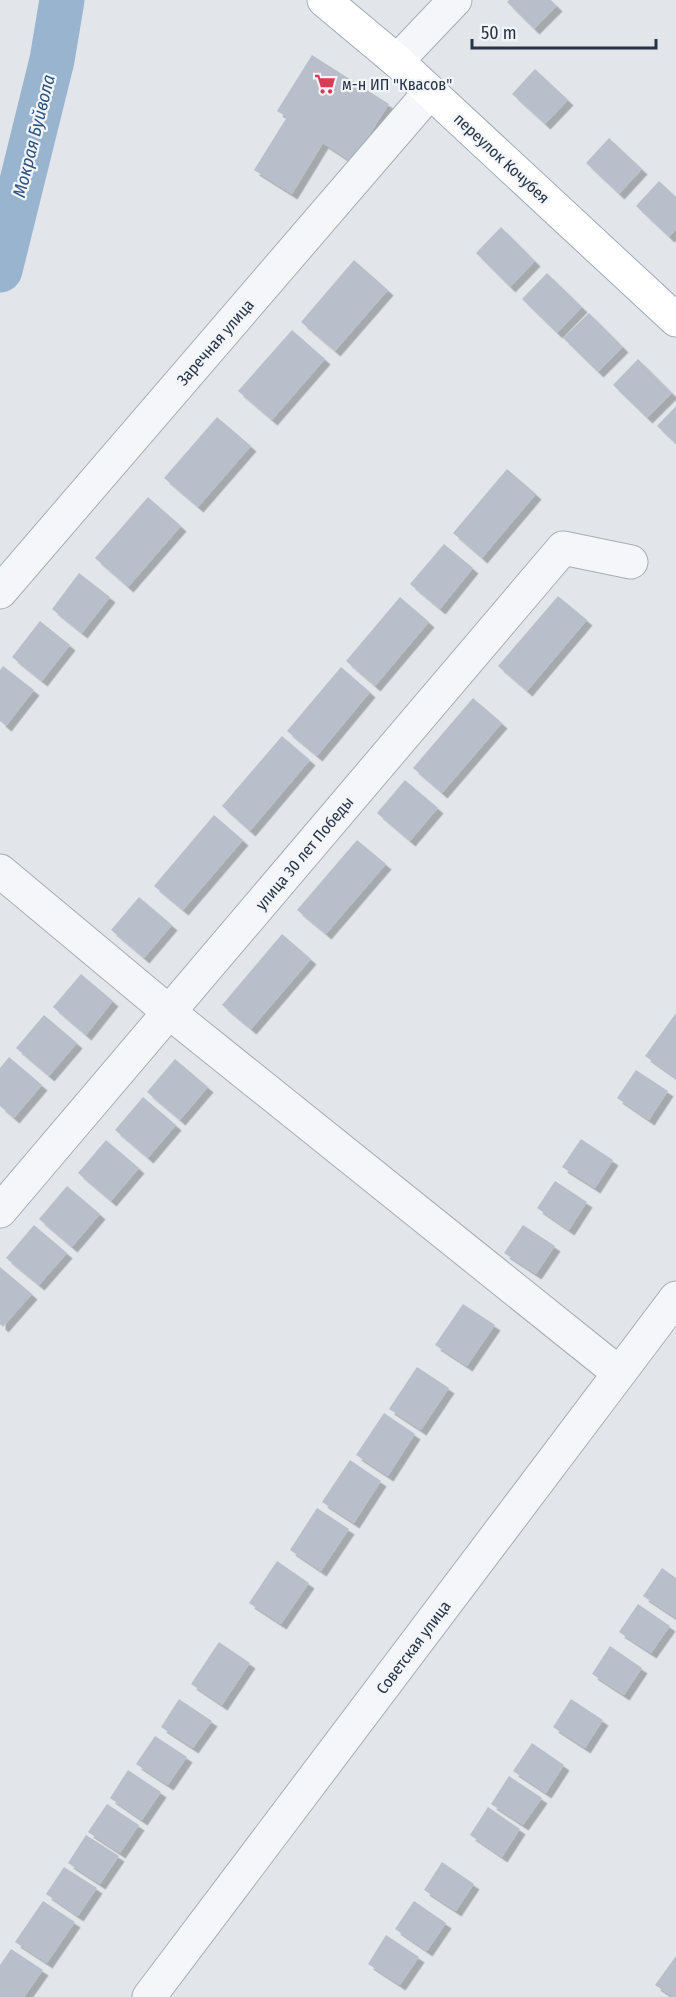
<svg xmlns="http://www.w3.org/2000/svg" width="676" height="1997" font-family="'Fira Sans Condensed',sans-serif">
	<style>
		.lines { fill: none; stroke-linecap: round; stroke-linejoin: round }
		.river { stroke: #99b4cf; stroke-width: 45 }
		.building { fill: #b8bfca; filter: url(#shadow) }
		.minor-casing { stroke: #a6adb6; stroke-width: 35 }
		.major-casing { stroke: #a0aab8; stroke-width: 35 }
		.minor { stroke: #f5f6f9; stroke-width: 33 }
		.major { stroke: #fff; stroke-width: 33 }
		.labels { text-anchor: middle; stroke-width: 4.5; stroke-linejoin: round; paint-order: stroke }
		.poi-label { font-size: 16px; fill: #283345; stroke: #f2f5f8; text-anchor: start }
		.street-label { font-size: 16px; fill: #283345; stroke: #f2f5f8 }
		.water-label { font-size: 18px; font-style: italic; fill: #2d527e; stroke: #f2f5f8 }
	</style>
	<defs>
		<filter id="shadow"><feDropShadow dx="5.5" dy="5.5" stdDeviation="0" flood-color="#0004"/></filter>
	</defs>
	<rect width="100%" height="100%" fill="#e2e6eb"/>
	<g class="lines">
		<!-- river -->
		<path class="river" d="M 0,270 L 52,60 L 62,0"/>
	</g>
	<!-- building -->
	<path class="building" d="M 509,0 L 551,0 L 557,6 L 534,29 L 507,2 Z
		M 312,55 L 389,104 L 352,162 L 323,143 L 292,194 L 254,170 L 287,117 L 277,111 Z
		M 535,69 L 568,100 L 545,124 L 512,94 Z
		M 609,138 L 642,169 L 619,194 L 586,163 Z
		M 659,181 L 676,197 L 676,229 L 669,237 L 636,206 Z
		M 501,227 L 535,261 L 510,287 L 476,253 Z
		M 354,260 L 388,290 L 335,351 L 301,322 Z
		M 547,273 L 582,307 L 557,333 L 522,299 Z
		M 589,313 L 623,347 L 598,372 L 563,338 Z
		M 292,330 L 325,359 L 272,420 L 238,391 Z
		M 638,359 L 672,393 L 647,418 L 613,385 Z
		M 676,406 L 676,444 L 657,426 Z
		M 217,417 L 251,446 L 198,507 L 164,478 Z
		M 507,469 L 536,494 L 482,558 L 453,533 Z
		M 148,497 L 181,526 L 128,587 L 95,558 Z
		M 444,544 L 473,568 L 440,609 L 410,584 Z
		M 79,573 L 110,597 L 82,633 L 52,609 Z
		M 558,596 L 587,620 L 527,691 L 498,666 Z
		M 400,597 L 429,622 L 375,686 L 346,661 Z
		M 40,621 L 70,645 L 42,681 L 12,657 Z
		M 3,666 L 34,690 L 6,726 L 0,721 L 0,670 Z
		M 341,667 L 370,692 L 317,756 L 287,731 Z
		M 473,698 L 502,723 L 442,793 L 413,768 Z
		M 282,736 L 310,760 L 250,831 L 222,806 Z
		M 405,780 L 438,808 L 410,841 L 377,813 Z
		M 214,815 L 243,840 L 183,910 L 154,886 Z
		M 357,840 L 386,864 L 326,934 L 297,910 Z
		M 139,897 L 172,925 L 144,958 L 111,930 Z
		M 282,934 L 311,959 L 251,1029 L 222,1005 Z
		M 81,974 L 113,1001 L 86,1035 L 53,1007 Z
		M 676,1013 L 676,1078 L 645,1056 Z
		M 44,1015 L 77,1043 L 49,1076 L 16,1048 Z
		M 9,1057 L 42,1085 L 14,1118 L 0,1106 L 0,1068 Z
		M 175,1059 L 208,1087 L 180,1120 L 147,1092 Z
		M 636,1070 L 668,1091 L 649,1120 L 617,1098 Z
		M 143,1097 L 176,1125 L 148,1158 L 115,1130 Z
		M 581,1139 L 613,1160 L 595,1188 L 562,1167 Z
		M 106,1140 L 139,1168 L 111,1201 L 78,1173 Z
		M 555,1181 L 587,1202 L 569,1230 L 537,1208 Z
		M 67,1186 L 100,1214 L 72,1247 L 39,1219 Z
		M 34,1225 L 67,1253 L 39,1285 L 6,1258 Z
		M 523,1225 L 555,1246 L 536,1274 L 504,1253 Z
		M 0,1267 L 32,1294 L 3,1327 L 0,1324 Z
		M 463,1304 L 495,1325 L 467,1366 L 435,1345 Z
		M 417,1367 L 449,1388 L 421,1430 L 389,1409 Z
		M 384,1413 L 415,1434 L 388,1476 L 356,1455 Z
		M 350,1460 L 381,1481 L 354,1523 L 322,1502 Z
		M 317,1508 L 349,1529 L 321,1571 L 290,1550 Z
		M 277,1561 L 309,1583 L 281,1624 L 249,1603 Z
		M 662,1568 L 676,1578 L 676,1618 L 643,1596 Z
		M 638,1604 L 670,1626 L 651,1653 L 619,1632 Z
		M 219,1642 L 250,1663 L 222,1705 L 191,1684 Z
		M 610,1646 L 642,1668 L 624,1695 L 592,1674 Z
		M 179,1699 L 212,1721 L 193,1748 L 161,1727 Z
		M 571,1699 L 603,1720 L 585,1748 L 553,1727 Z
		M 155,1736 L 187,1757 L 168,1785 L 136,1764 Z
		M 532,1743 L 564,1765 L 546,1793 L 513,1771 Z
		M 128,1770 L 161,1792 L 142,1820 L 110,1798 Z
		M 509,1776 L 542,1798 L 523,1825 L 491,1804 Z
		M 107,1804 L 139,1825 L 120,1853 L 88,1832 Z
		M 488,1807 L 520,1829 L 502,1857 L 470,1835 Z
		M 86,1835 L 119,1856 L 100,1884 L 68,1863 Z
		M 442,1862 L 474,1884 L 456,1911 L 424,1890 Z
		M 64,1867 L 97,1888 L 78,1916 L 46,1894 Z
		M 43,1901 L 75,1922 L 47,1963 L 15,1942 Z
		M 414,1901 L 446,1923 L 427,1951 L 395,1929 Z
		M 386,1935 L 419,1957 L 400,1985 L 368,1964 Z
		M 11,1949 L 43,1970 L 24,1997 L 0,1997 L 0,1965 Z
		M 676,1956 L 676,1997 L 673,1997 L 655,1985 Z"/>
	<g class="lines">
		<defs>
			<path id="minor" d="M 397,61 L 455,0
				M 0,592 L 430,92
				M 0,871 L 169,1012 L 619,1373
				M 0,1211 L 563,548 L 631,562
				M 149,1997 L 676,1298"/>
			<path id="major" d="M 324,0 L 397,61 L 676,320"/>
		</defs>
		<!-- minor casing -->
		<use href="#minor" class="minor-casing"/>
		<!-- major casing -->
		<use href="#major" class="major-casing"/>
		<!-- minor -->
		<use href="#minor" class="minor"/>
		<!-- major -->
		<use href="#major" class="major"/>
	</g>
	<!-- icons -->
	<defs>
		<symbol id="supermarket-bare" viewBox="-9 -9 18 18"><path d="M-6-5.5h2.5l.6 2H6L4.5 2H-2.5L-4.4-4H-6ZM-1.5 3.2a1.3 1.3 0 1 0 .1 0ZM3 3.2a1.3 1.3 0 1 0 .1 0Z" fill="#dc3b56" stroke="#f2f5f8" stroke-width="2.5" paint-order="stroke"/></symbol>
	</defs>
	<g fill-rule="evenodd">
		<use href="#supermarket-bare" x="310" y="69" width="30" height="30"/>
	</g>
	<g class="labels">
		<!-- poi labels -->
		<g class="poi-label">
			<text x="342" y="90">м-н ИП "Квасов"</text>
		</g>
		<!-- street labels -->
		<g class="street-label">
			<text transform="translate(502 158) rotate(43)" y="6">переулок Кочубея</text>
			<text transform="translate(215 342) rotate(-49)" y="6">Заречная улица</text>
			<text transform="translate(304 853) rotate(-50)" y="6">улица 30 лет Победы</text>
			<text transform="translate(413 1647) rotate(-53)" y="6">Советская улица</text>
		</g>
		<!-- water labels -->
		<g class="water-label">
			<text transform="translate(34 136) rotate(-76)" y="6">Мокрая Буйвола</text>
		</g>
	</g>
	<!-- scale -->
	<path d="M472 39v9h184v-9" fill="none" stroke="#283345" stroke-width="3"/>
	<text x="481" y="39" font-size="18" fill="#283345" stroke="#f2f5f8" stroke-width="4.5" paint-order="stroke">50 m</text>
</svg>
